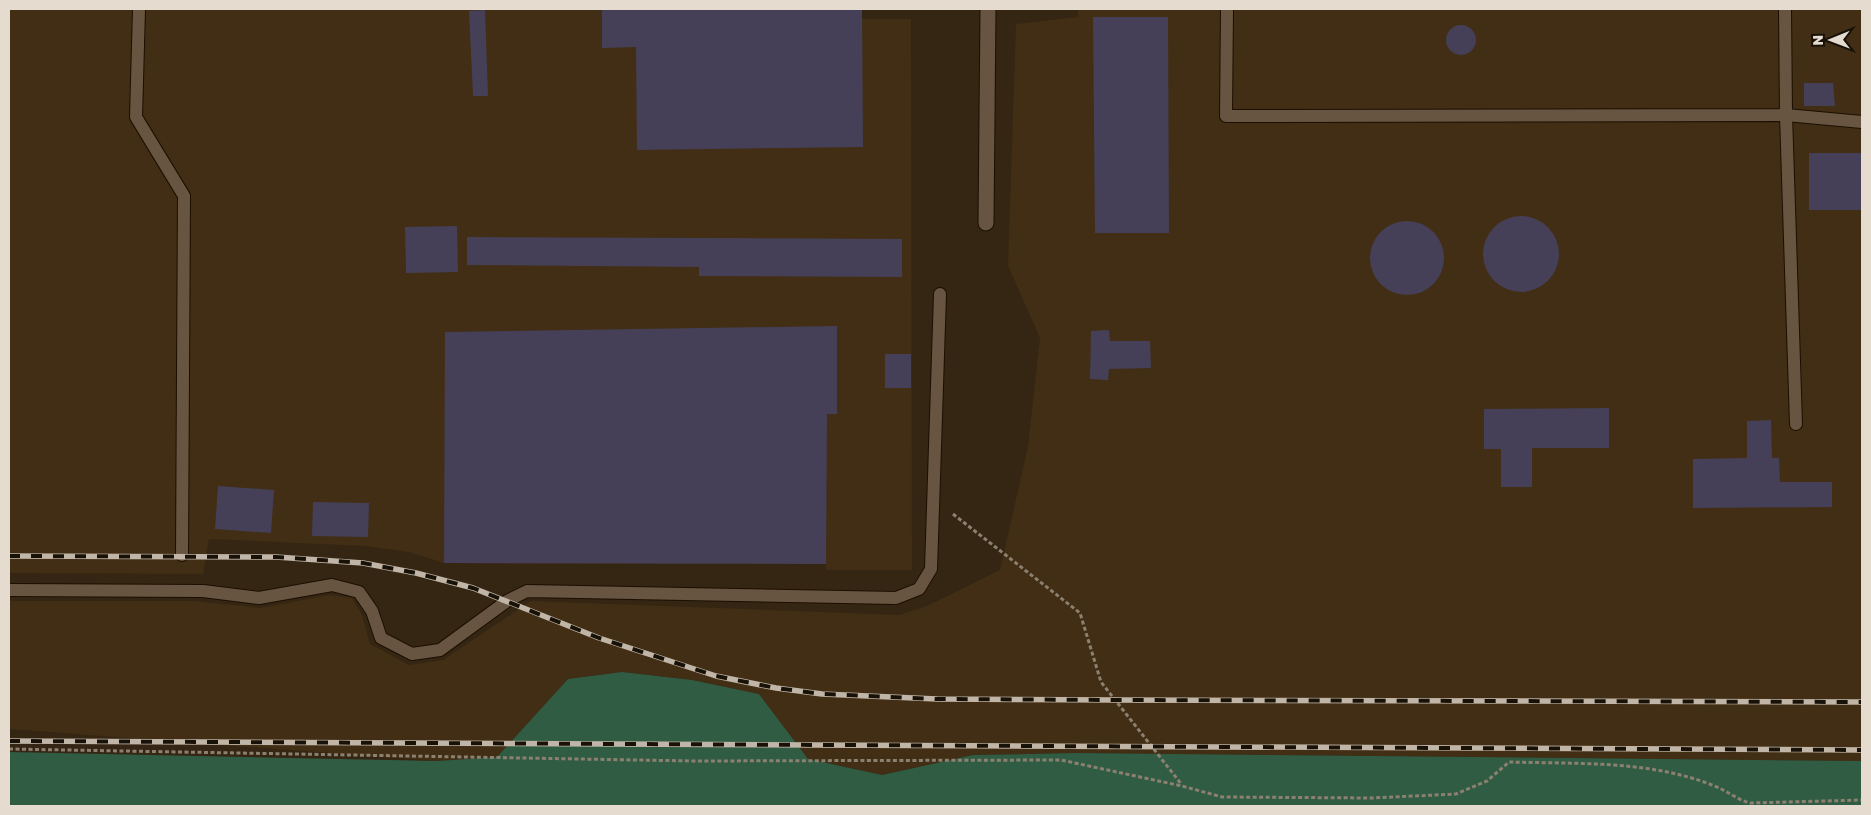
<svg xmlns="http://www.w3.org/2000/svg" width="1871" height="815" font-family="'Golos Text',sans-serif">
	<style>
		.built { fill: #412e14 }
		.green { fill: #305c44 }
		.building { fill: #454057 }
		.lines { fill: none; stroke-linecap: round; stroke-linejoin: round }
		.lane-casing { stroke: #1c0f00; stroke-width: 14 }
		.street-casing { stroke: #1c0f00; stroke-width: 17 }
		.path { stroke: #8c8070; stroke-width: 3; stroke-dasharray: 4 2.5; stroke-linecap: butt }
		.lane { stroke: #675541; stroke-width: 12 }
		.street { stroke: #675541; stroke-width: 15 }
		.rail-casing { stroke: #c0b5a7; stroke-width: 5.5 }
		.rail { stroke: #171108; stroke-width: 4; stroke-dasharray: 11; stroke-linecap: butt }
	</style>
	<rect width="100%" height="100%" fill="#352613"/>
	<!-- built -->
	<path class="built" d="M 9,9 L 862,9 L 862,19 L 911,19 L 912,570 L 826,570 L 826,564 L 444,563 L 409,552 L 365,546 L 209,539 L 203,574 L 9,573 Z
		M 1078,9 L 1862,9 L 1862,761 L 1076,753 L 973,755 L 882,775 L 808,759 L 759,694 L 692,680 L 622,672 L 568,679 L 497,757 L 437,761 L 9,729 L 9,601 L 195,601 L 260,608 L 330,595 L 352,598 L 362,615 L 370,644 L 409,665 L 443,660 L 531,601 L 899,615 L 927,606 L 1000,570 L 1028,446 L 1040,338 L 1008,266 L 1016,24 L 1078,17 Z"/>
	<!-- green -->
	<path class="green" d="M 622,672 L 692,680 L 759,694 L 808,759 L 882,775 L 973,755 L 1076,753 L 1862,761 L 1862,806 L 9,806 L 9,752 L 437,761 L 497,757 L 568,679 Z"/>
	<!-- building -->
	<path class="building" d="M 602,9 L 862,9 L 863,147 L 637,150 L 636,47 L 602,48 Z
		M 485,10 L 488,96 L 473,96 L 469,11 Z
		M 1093,17 L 1168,17 L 1169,233 L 1095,233 Z
		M1446 40a15 15 0 1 1 30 0a15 15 0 1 1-30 0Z
		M 1804,83 L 1833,83 L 1835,106 L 1804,106 Z
		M 1809,153 L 1862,153 L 1862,210 L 1809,210 Z
		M1483 254a38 38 0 1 1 76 0a38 38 0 1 1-76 0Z
		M1370 258a37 37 0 1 1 74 0a37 37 0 1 1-74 0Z
		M 457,226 L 458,272 L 406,273 L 405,227 Z
		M 467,237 L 902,239 L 902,277 L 699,276 L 699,267 L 467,265 Z
		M 837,326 L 837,414 L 827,414 L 826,564 L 444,563 L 445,332 Z
		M 1109,330 L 1110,341 L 1150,341 L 1151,368 L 1109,369 L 1108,380 L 1090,379 L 1091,331 Z
		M 885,354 L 911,354 L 911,388 L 885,388 Z
		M 1609,408 L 1609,448 L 1532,448 L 1532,487 L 1501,487 L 1501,449 L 1484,449 L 1484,409 Z
		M 1771,420 L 1772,458 L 1779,458 L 1780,482 L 1832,482 L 1832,507 L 1693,508 L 1693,459 L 1747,458 L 1747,421 Z
		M 218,486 L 274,490 L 271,533 L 215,529 Z
		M 313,502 L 369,503 L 368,537 L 312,536 Z"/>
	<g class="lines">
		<defs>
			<path id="lane" d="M 139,9 L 136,117 L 184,196 L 182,555
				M 1227,9 L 1226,116 L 1786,115 L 1862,122
				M 1785,9 L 1786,115 L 1796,424
				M 9,590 L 203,591 L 259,598 L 332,585 L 359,592 L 372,611 L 381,638 L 412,654 L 440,650 L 507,601 L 527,591 L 896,598 L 919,589 L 931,569 L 940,294"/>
			<path id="street" d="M 986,223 L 988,9"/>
		</defs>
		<!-- lane casing -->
		<use href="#lane" class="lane-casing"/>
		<!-- street casing -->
		<use href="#street" class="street-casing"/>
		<!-- path -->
		<path class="path" d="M 953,514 L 1080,613 L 1101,682 L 1182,785
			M 9,749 L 694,761 L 1061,760 L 1182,786 L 1222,797 L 1372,798 L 1456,794 L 1487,781 L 1509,762 C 1575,764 1649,760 1712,785 C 1726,790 1736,799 1750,803 L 1862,800"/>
		<!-- lane -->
		<use href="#lane" class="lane"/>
		<!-- street -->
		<use href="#street" class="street"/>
		<defs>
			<path id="rail" d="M 9,556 L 276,557 L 363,563 L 416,573 L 473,588 L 599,638 L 716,676 L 776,688 L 822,694 L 937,699 L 1115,700 L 1862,702
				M 9,741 L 1862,750"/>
		</defs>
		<!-- rail casing -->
		<use href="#rail" class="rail-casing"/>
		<!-- rail -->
		<use href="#rail" class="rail"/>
	</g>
	<!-- border -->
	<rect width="1871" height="815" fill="none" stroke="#e5dbcf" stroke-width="20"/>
	<!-- north arrow -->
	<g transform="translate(1831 40) rotate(269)" stroke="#171108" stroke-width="4" paint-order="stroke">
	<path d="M0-4L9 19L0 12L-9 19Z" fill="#e5dbcf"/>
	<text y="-8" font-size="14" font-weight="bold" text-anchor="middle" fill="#e5dbcf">N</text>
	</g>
</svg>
